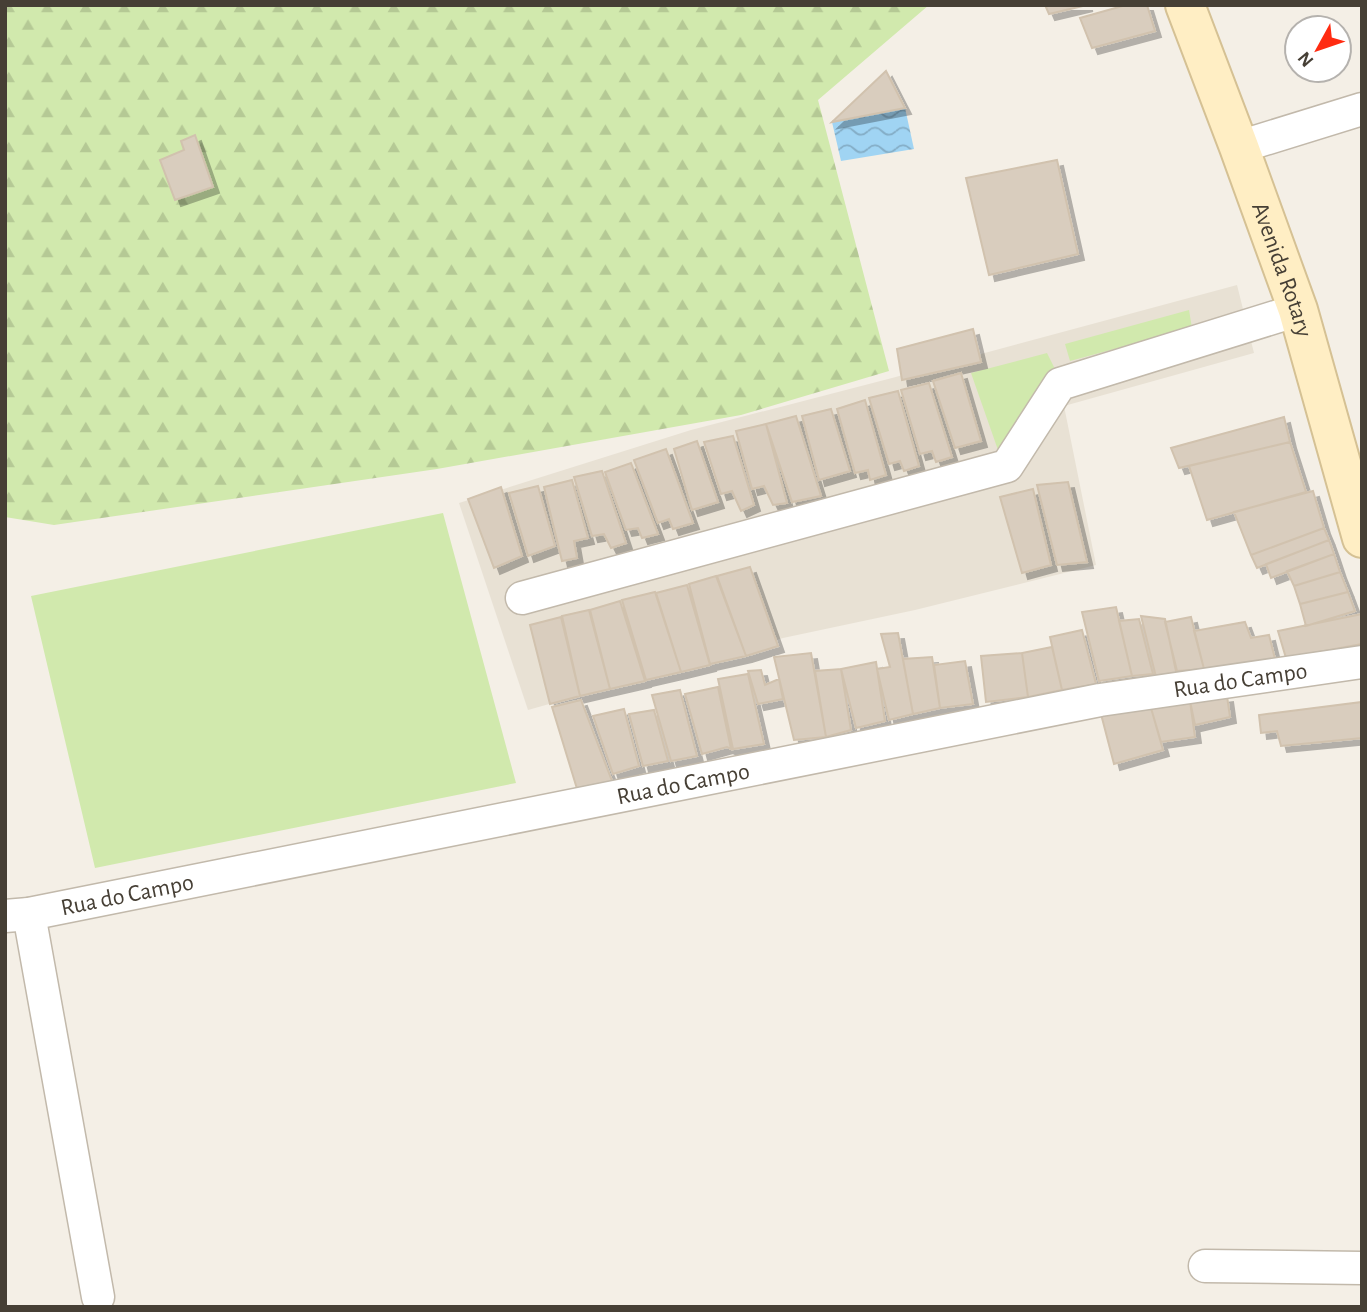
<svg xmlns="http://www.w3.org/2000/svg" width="1367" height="1312" font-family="'Alegreya Sans',sans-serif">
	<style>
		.residential { fill: #e8e1d4 }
		.green { fill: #d1e9ad }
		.forest { fill: url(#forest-firs) }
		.water { fill: url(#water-waves) }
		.building { fill: #d9cdbe; stroke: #d1c2ae; stroke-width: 2; filter: url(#shadow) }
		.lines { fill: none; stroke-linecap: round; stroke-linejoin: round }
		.minor-casing { stroke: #c2b9ab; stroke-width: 35 }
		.secondary-casing { stroke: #d5c194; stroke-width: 42 }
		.minor { stroke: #fff; stroke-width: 32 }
		.secondary { stroke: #ffeec4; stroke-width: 38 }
		.labels { text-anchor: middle; stroke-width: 5; stroke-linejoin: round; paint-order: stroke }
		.street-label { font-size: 24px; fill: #463f35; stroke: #fff }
	</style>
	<defs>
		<pattern id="forest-firs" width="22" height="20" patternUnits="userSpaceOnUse" patternTransform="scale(1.75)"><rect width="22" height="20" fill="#d1e9ad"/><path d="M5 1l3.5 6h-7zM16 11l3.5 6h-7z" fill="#b5c995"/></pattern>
		<pattern id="water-waves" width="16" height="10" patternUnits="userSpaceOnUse" patternTransform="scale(1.75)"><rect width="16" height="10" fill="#a0d4f3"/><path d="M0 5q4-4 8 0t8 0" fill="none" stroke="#84adc6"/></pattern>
		<filter id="shadow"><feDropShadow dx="6" dy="6" stdDeviation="0" flood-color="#0004"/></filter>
	</defs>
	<rect width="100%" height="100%" fill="#f4efe6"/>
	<!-- residential -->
	<path class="residential" d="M 1237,285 L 1254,353 L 1064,406 L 1096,565 L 915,610 L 783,638 L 528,710 L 459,503 L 691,430 L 892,378 Z"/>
	<!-- green -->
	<path class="green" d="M 1189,310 L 1192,328 L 1070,361 L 1065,344 Z
		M 1047,353 L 1056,371 L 998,450 L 971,373 Z
		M 443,513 L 516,783 L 95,868 L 31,596 Z"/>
	<!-- forest -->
	<path class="forest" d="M 5,5 L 929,5 L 818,100 L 889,371 L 741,415 L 437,469 L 54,525 L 5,517 Z"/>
	<!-- water -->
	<path class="water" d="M 905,108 L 914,149 L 841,161 L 832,122 Z"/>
	<!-- building -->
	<path class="building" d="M 1045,5 L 1087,5 L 1049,14 Z
		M 1126,5 L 1147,5 L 1155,31 L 1092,48 L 1080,18 Z
		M 886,71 L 905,108 L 832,122 Z
		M 195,135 L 213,187 L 175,200 L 160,160 L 184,150 L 181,141 Z
		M 1057,160 L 1078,254 L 989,275 L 966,178 Z
		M 973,329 L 981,362 L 902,380 L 897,349 Z
		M 961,373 L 981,441 L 955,448 L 933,381 Z
		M 929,383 L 952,457 L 936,462 L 932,451 L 920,454 L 901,390 Z
		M 898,391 L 919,466 L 904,471 L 900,461 L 889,464 L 869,398 Z
		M 865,400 L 886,475 L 870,480 L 868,470 L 855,473 L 837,409 Z
		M 831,409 L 850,471 L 819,480 L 802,416 Z
		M 796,416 L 821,496 L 792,502 L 766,424 Z
		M 1284,417 L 1290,442 L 1179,468 L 1171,448 Z
		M 766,424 L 787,503 L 773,505 L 764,486 L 752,489 L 736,431 Z
		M 733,436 L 754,505 L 741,511 L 732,491 L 721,494 L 704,442 Z
		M 697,441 L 718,502 L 692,510 L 674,449 Z
		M 1290,442 L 1306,492 L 1207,520 L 1189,466 Z
		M 666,449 L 693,523 L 673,529 L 669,519 L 658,523 L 634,460 Z
		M 631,463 L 658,534 L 642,538 L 638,528 L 626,530 L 605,472 Z
		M 602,471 L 626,543 L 611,548 L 604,534 L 592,536 L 574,477 Z
		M 572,480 L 588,538 L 574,541 L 577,558 L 562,561 L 544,487 Z
		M 1068,482 L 1087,562 L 1057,565 L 1037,485 Z
		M 538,486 L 555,546 L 528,556 L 509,493 Z
		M 501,487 L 522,556 L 494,568 L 468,499 Z
		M 1033,489 L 1051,565 L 1022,573 L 1000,497 Z
		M 1313,491 L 1324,528 L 1251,555 L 1234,512 Z
		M 1324,528 L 1329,540 L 1257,568 L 1251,555 Z
		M 1329,540 L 1334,554 L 1271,578 L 1266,564 Z
		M 1334,554 L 1340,572 L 1294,586 L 1287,571 Z
		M 750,567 L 778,646 L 746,656 L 717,576 Z
		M 1340,572 L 1348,592 L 1300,604 L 1294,586 Z
		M 716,576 L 746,656 L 710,664 L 689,584 Z
		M 687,585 L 710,665 L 681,672 L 656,593 Z
		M 655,592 L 681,672 L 646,680 L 622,600 Z
		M 1348,592 L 1355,611 L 1306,626 L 1300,604 Z
		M 620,601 L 645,681 L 610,689 L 590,610 Z
		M 1116,607 L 1132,676 L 1099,681 L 1082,612 Z
		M 589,610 L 610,689 L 580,696 L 562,616 Z
		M 1362,614 L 1362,644 L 1286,658 L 1278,631 Z
		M 1141,616 L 1165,619 L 1177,676 L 1156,677 Z
		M 561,617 L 580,696 L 550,704 L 530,625 Z
		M 1191,617 L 1204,669 L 1177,671 L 1165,622 Z
		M 1139,619 L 1153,674 L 1132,676 L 1119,621 Z
		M 1245,622 L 1251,638 L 1269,635 L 1275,659 L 1204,669 L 1194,631 Z
		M 1082,630 L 1096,684 L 1062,690 L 1050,637 Z
		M 898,633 L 913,714 L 889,720 L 877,669 L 890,667 L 881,634 Z
		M 1052,647 L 1062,690 L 1028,697 L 1022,653 Z
		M 811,653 L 826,737 L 794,740 L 774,657 Z
		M 1022,653 L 1028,697 L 986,702 L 981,656 Z
		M 932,657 L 940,708 L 913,714 L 903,659 Z
		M 965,661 L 973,704 L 940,708 L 934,665 Z
		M 876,662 L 885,721 L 856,728 L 841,669 Z
		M 841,669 L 851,730 L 826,737 L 815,671 Z
		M 761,670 L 765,685 L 779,679 L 783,699 L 758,704 L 748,671 Z
		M 748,674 L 764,744 L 733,749 L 718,679 Z
		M 718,687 L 731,749 L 727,747 L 702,754 L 685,694 Z
		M 680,690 L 697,756 L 671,761 L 652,695 Z
		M 1227,696 L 1230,717 L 1195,725 L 1190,701 Z
		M 581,700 L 612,781 L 578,792 L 552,707 Z
		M 1190,701 L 1195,737 L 1161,742 L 1151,708 Z
		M 1362,702 L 1362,738 L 1281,746 L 1277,731 L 1261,733 L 1259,715 Z
		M 1151,708 L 1163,750 L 1114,764 L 1101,714 Z
		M 624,709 L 639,766 L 613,774 L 593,716 Z
		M 654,710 L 668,761 L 643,766 L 629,714 Z"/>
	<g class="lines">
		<defs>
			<g id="minor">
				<path d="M 1239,147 L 1362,109"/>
				<path d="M 522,598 L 1007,466 L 1060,384 L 1298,310"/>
				<path d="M 29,914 L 98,1297"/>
				<path id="s1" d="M 5,916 L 29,914 L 1100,700 L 1362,662"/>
				<path d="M 1205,1266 L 1362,1268"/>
			</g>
			<g id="secondary">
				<path id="s2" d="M 1185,5 L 1239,147 L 1298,310 L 1362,538"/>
			</g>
		</defs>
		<!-- minor casing -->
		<use href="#minor" class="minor-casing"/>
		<!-- secondary casing -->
		<use href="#secondary" class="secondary-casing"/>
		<!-- minor -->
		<use href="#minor" class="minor"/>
		<!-- secondary -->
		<use href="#secondary" class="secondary"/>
	</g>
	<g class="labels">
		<!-- street labels -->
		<g class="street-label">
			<text dy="8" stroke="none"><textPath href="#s2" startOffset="282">Avenida Rotary</textPath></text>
			<text dy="8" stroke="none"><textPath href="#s1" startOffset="1258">Rua do Campo</textPath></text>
			<text dy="8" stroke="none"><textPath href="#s1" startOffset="691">Rua do Campo</textPath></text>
			<text dy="8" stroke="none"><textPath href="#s1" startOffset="124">Rua do Campo</textPath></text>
		</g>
	</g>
	<!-- border -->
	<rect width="1367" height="1312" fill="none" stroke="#463f35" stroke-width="14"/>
	<!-- north arrow -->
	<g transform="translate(1318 49) rotate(230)"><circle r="33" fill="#ffffff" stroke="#b5b2ae" stroke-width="2"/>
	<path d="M0-5L12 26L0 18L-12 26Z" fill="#ff2b11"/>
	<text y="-10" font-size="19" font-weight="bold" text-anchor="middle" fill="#463f35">N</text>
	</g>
</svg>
